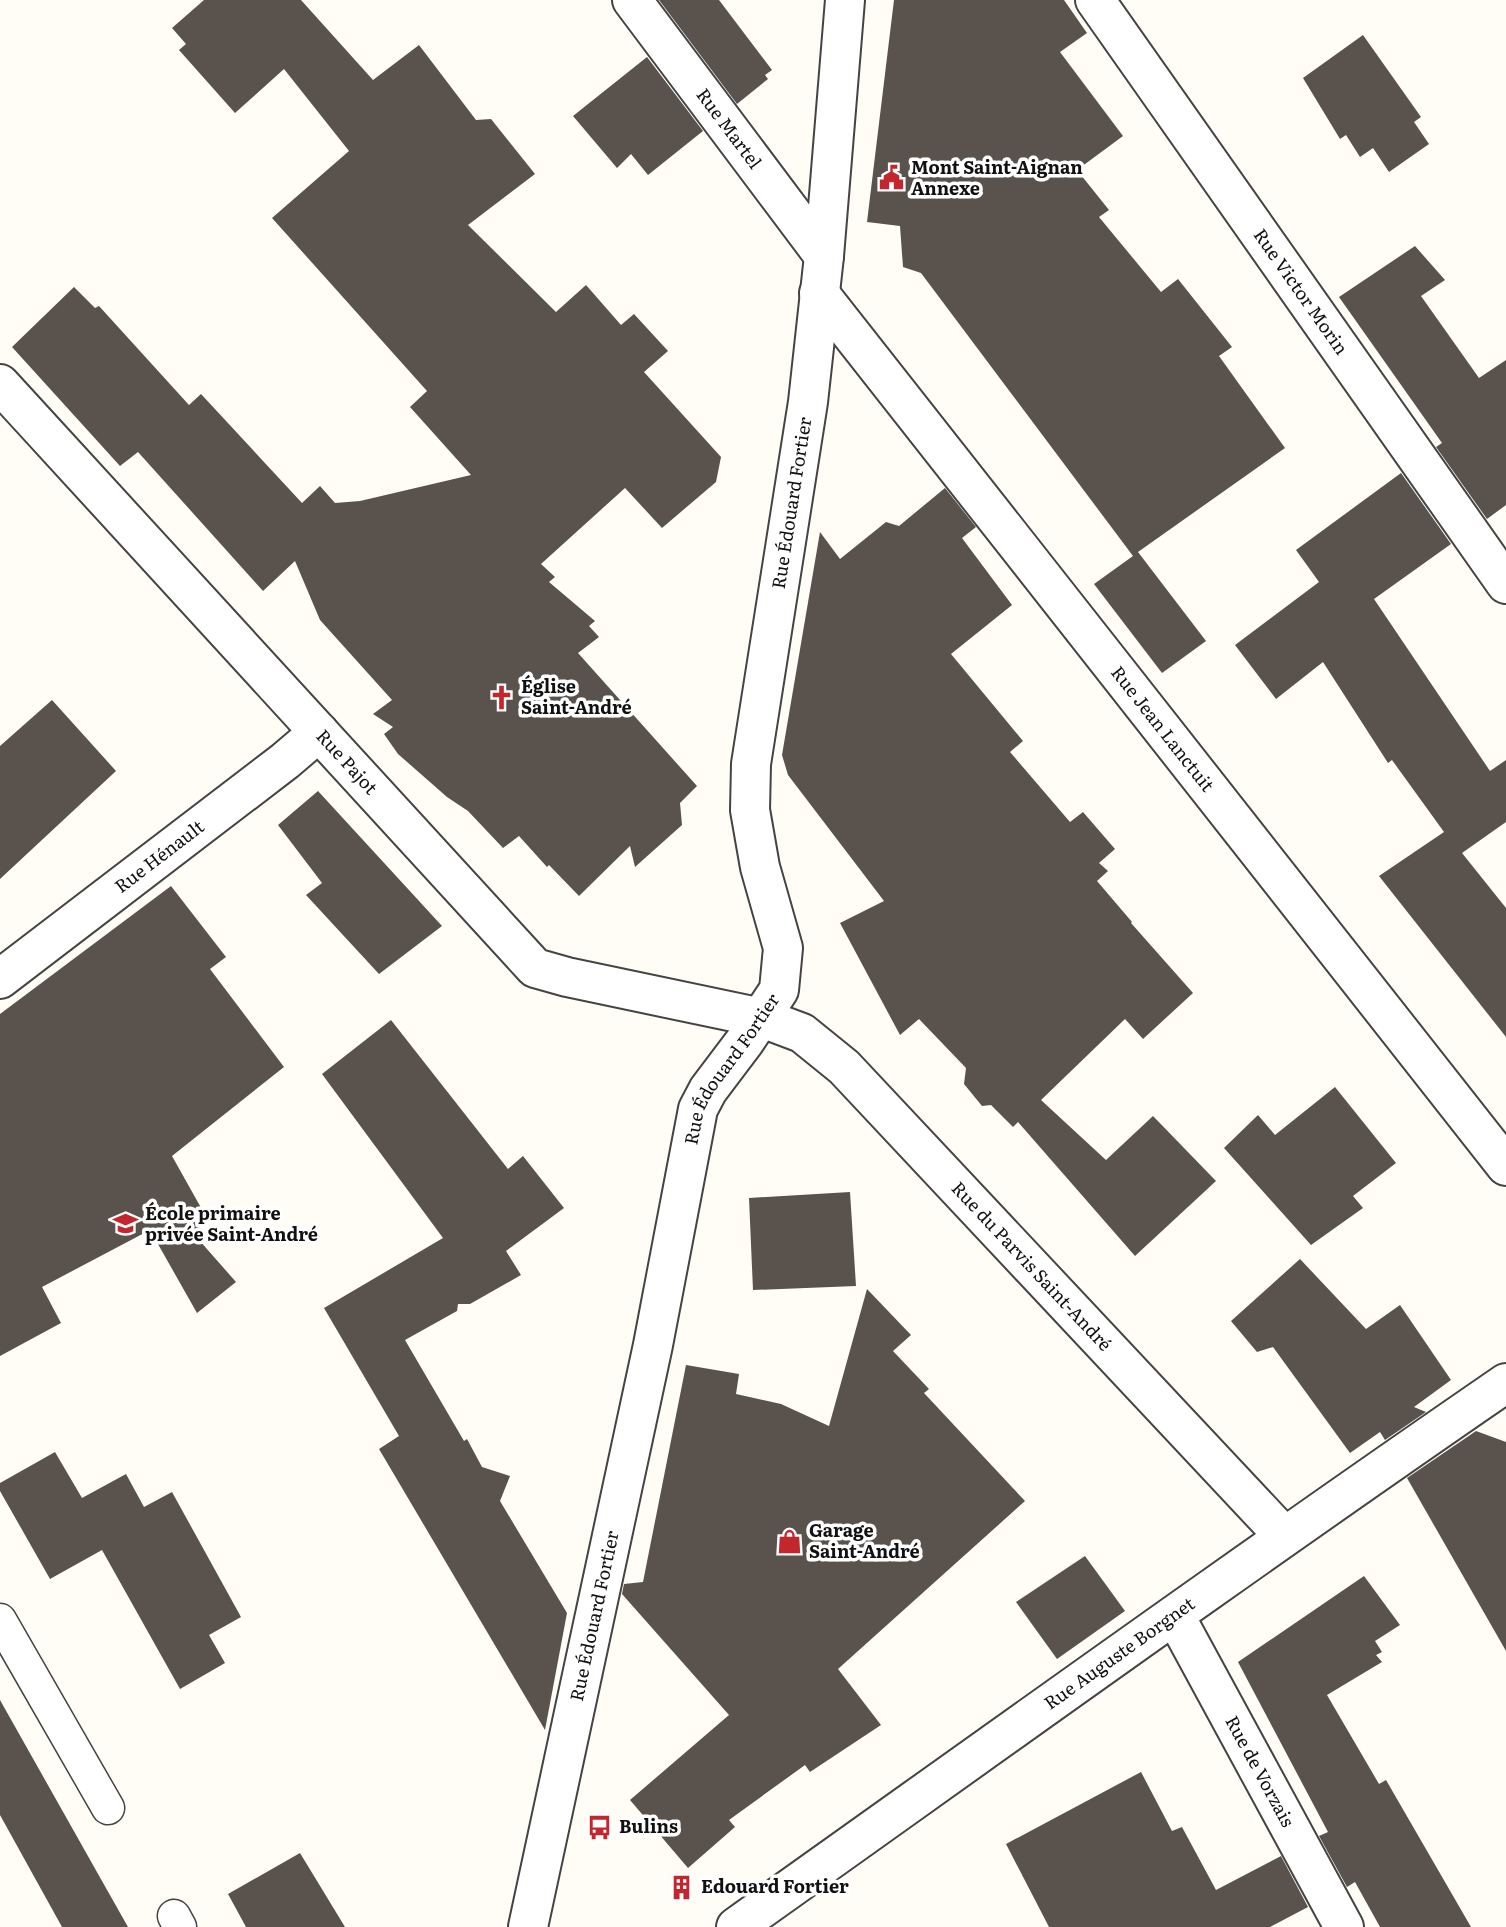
<svg xmlns="http://www.w3.org/2000/svg" width="1506" height="1927" font-family="Literata,serif">
	<style>
		.building { fill: #5a524d }
		.lines { fill: none; stroke-linecap: round; stroke-linejoin: round }
		.service-casing { stroke: #444; stroke-width: 35 }
		.minor-casing { stroke: #444; stroke-width: 42 }
		.service { stroke: #fff; stroke-width: 32 }
		.minor { stroke: #fff; stroke-width: 38 }
		.labels { text-anchor: middle; stroke-width: 7; stroke-linejoin: round; paint-order: stroke }
		.street-label { font-size: 18px; fill: #111; stroke: #fff }
		.poi-label { font-size: 18px; font-weight: bold; fill: #111; stroke: #fff; text-anchor: start }
	</style>
	<rect width="100%" height="100%" fill="#fffdf5"/>
	<!-- building -->
	<path class="building" d="M 204,0 L 301,0 L 373,80 L 419,45 L 476,120 L 491,119 L 535,174 L 468,225 L 556,312 L 586,285 L 621,325 L 634,314 L 668,351 L 644,372 L 721,457 L 716,482 L 662,528 L 625,488 L 541,564 L 555,577 L 549,582 L 595,621 L 589,626 L 599,637 L 578,653 L 697,786 L 680,803 L 682,825 L 635,867 L 630,846 L 579,896 L 549,865 L 547,867 L 519,836 L 503,848 L 468,811 L 447,797 L 398,754 L 384,734 L 393,727 L 373,714 L 392,700 L 320,620 L 295,561 L 263,591 L 138,452 L 120,466 L 12,347 L 74,287 L 95,308 L 99,306 L 189,405 L 201,394 L 302,503 L 320,486 L 335,503 L 360,501 L 471,475 L 410,407 L 427,391 L 272,218 L 349,151 L 284,69 L 235,113 L 179,50 L 186,44 L 172,28 Z
		M 659,0 L 719,0 L 772,70 L 765,75 L 768,79 L 737,104 Z
		M 894,0 L 1064,0 L 1087,33 L 1060,52 L 1123,136 L 1077,170 L 1109,210 L 1099,217 L 1161,292 L 1178,279 L 1232,347 L 1219,356 L 1285,448 L 1138,552 L 1206,641 L 1162,673 L 1094,584 L 1133,556 L 921,273 L 903,267 L 900,226 L 867,222 Z
		M 1363,35 L 1421,117 L 1414,122 L 1429,144 L 1389,172 L 1373,148 L 1360,157 L 1346,135 L 1340,139 L 1303,78 Z
		M 647,57 L 703,131 L 648,175 L 631,154 L 617,168 L 573,116 Z
		M 1415,246 L 1445,280 L 1421,296 L 1479,378 L 1506,360 L 1506,505 L 1487,519 L 1436,447 L 1442,443 L 1339,297 Z
		M 1401,473 L 1451,544 L 1374,599 L 1490,771 L 1506,760 L 1506,822 L 1462,853 L 1506,908 L 1506,1037 L 1379,876 L 1444,832 L 1392,760 L 1388,763 L 1323,662 L 1276,699 L 1235,645 L 1319,582 L 1296,550 Z
		M 945,488 L 976,527 L 962,538 L 1012,605 L 951,654 L 1023,741 L 1010,752 L 1070,822 L 1083,812 L 1115,849 L 1099,863 L 1108,871 L 1097,881 L 1132,922 L 1131,923 L 1193,993 L 1143,1039 L 1125,1019 L 1041,1100 L 1106,1160 L 1153,1116 L 1216,1181 L 1135,1256 L 1018,1122 L 1013,1127 L 991,1105 L 982,1106 L 964,1084 L 966,1068 L 919,1019 L 900,1035 L 840,923 L 884,901 L 788,775 L 782,755 L 820,532 L 840,559 L 886,522 L 899,526 Z
		M 52,700 L 116,771 L 0,879 L 0,746 Z
		M 318,791 L 442,926 L 379,974 L 306,895 L 322,883 L 278,825 Z
		M 171,886 L 226,957 L 210,969 L 284,1067 L 172,1156 L 209,1222 L 192,1232 L 236,1282 L 197,1313 L 150,1230 L 42,1287 L 61,1323 L 0,1356 L 0,1014 Z
		M 391,1020 L 508,1169 L 523,1156 L 564,1208 L 506,1251 L 521,1275 L 470,1304 L 458,1304 L 457,1311 L 405,1340 L 464,1441 L 467,1439 L 482,1467 L 510,1476 L 500,1501 L 567,1613 L 545,1730 L 379,1449 L 399,1436 L 324,1308 L 443,1238 L 322,1074 Z
		M 1335,1087 L 1396,1163 L 1353,1196 L 1363,1208 L 1311,1245 L 1224,1148 L 1258,1115 L 1275,1135 Z
		M 850,1192 L 856,1286 L 753,1290 L 749,1198 Z
		M 1300,1259 L 1366,1329 L 1400,1305 L 1451,1380 L 1414,1407 L 1426,1412 L 1385,1440 L 1380,1432 L 1350,1453 L 1273,1347 L 1257,1352 L 1231,1321 Z
		M 867,1289 L 911,1335 L 893,1351 L 929,1389 L 924,1393 L 1025,1501 L 838,1669 L 881,1725 L 810,1772 L 805,1765 L 729,1820 L 735,1827 L 688,1868 L 630,1800 L 729,1715 L 622,1594 L 624,1584 L 643,1582 L 686,1365 L 739,1374 L 736,1394 L 781,1404 L 829,1426 Z
		M 1476,1431 L 1506,1442 L 1506,1651 L 1407,1478 Z
		M 55,1452 L 82,1498 L 126,1474 L 144,1507 L 172,1492 L 241,1617 L 209,1635 L 225,1663 L 180,1689 L 102,1550 L 50,1579 L 0,1491 L 0,1483 Z
		M 1085,1556 L 1125,1611 L 1057,1659 L 1016,1602 Z
		M 1364,1576 L 1400,1625 L 1375,1641 L 1382,1652 L 1376,1655 L 1382,1662 L 1327,1695 L 1379,1784 L 1386,1780 L 1471,1927 L 1380,1927 L 1355,1882 L 1347,1887 L 1319,1836 L 1328,1832 L 1238,1662 Z
		M 0,1700 L 102,1881 L 128,1927 L 62,1927 L 0,1815 Z
		M 1141,1772 L 1172,1831 L 1182,1827 L 1216,1890 L 1281,1856 L 1308,1907 L 1270,1927 L 1049,1927 L 1006,1844 Z
		M 300,1853 L 345,1927 L 246,1927 L 228,1894 Z"/>
	<g class="lines">
		<defs>
			<path id="service" d="M 0,1620 L 108,1808
				M 174,1916 L 180,1927"/>
			<g id="minor">
				<path id="s1" d="M 632,0 L 824,256"/>
				<path id="s2" d="M 1095,0 L 1506,584"/>
				<path id="s3" d="M 819,293 L 1506,1166"/>
				<path id="s4" d="M 0,384 L 535,968 L 567,977 L 762,1018 L 802,1033 L 844,1067 L 1284,1536"/>
				<path id="s5" d="M 0,979 L 285,761 L 319,732"/>
				<path id="s6" d="M 1175,1616 L 1344,1927"/>
				<path id="s7" d="M 528,1927 L 653,1345 L 698,1109 L 708,1090 L 745,1041 L 779,990 L 783,948 L 760,867 L 750,810 L 751,764 L 808,402 L 824,256 L 845,0"/>
				<path id="s8" d="M 736,1927 C 992,1745 1247,1561 1506,1383"/>
			</g>
		</defs>
		<!-- service casing -->
		<use href="#service" class="service-casing"/>
		<!-- minor casing -->
		<use href="#minor" class="minor-casing"/>
		<!-- service -->
		<use href="#service" class="service"/>
		<!-- minor -->
		<use href="#minor" class="minor"/>
	</g>
	<!-- icons -->
	<defs>
		<symbol id="civic-bare" viewBox="-9 -9 18 18"><path d="M-.6-6.5H3V-4.5H.6V-3L4-1V1h2V6H-6V1h2V-1L-.6-3ZM-1.2 2.5V6h2.4V2.5Z" fill="#c4262e" stroke="#fff" stroke-width="2.5" paint-order="stroke"/></symbol>
		<symbol id="church-bare" viewBox="-9 -9 18 18"><path d="M-1.2-6h2.4v3.5h3.3v2.4h-3.3V6h-2.4V-.1h-3.3v-2.4h3.3Z" fill="#c4262e" stroke="#fff" stroke-width="2.5" paint-order="stroke"/></symbol>
		<symbol id="school-bare" viewBox="-9 -9 18 18"><path d="M0-5L7-2L0 1L-7-2ZM-4 1L0 2.5L4 1V4Q0 6-4 4Z" fill="#c4262e" stroke="#fff" stroke-width="2.5" paint-order="stroke"/></symbol>
		<symbol id="shop-bare" viewBox="-9 -9 18 18"><path d="M-5-2.5h2.3a2.7 3.5 0 0 1 5.4 0H5L5.5 6h-11ZM-1.5-2.5h3a1.5 2.3 0 0 0-3 0Z" fill="#c4262e" stroke="#fff" stroke-width="2.5" paint-order="stroke"/></symbol>
		<symbol id="bus-bare" viewBox="-9 -9 18 18"><path d="M-5-6H5V4H4V6H2V4H-2V6H-4V4H-5ZM-3.5-4V0h7V-4ZM-3.5 1.2v1.5H-2V1.2ZM2 1.2v1.5H3.5V1.2Z" fill="#c4262e" stroke="#fff" stroke-width="2.5" paint-order="stroke"/></symbol>
		<symbol id="building-bare" viewBox="-9 -9 18 18"><path d="M-4-6H4V6H1V3H-1V6H-4ZM-2.5-4.3h1.7v1.8h-1.7ZM.8-4.3h1.7v1.8H.8ZM-2.5-1h1.7V.8h-1.7ZM.8-1h1.7V.8H.8Z" fill="#c4262e" stroke="#fff" stroke-width="2.5" paint-order="stroke"/></symbol>
	</defs>
	<g fill-rule="evenodd">
		<use href="#civic-bare" x="874" y="160" width="35" height="35"/>
		<use href="#church-bare" x="484" y="680" width="35" height="35"/>
		<use href="#school-bare" x="108" y="1206" width="35" height="35"/>
		<use href="#shop-bare" x="772" y="1524" width="35" height="35"/>
		<use href="#bus-bare" x="582" y="1810" width="35" height="35"/>
		<use href="#building-bare" x="664" y="1870" width="35" height="35"/>
	</g>
	<g class="labels">
		<!-- street labels -->
		<g class="street-label">
			<text dy="6" stroke="none"><textPath href="#s1" startOffset="161">Rue Martel</textPath></text>
			<text dy="6" stroke="none"><textPath href="#s2" startOffset="357">Rue Victor Morin</textPath></text>
			<text dy="6" stroke="none"><textPath href="#s7" startOffset="1474">Rue Édouard Fortier</textPath></text>
			<text dy="6" stroke="none"><textPath href="#s3" startOffset="555">Rue Jean Lanctuit</textPath></text>
			<text dy="6" stroke="none"><textPath href="#s4" startOffset="513">Rue Pajot</textPath></text>
			<text dy="6" stroke="none"><textPath href="#s5" startOffset="201">Rue Hénault</textPath></text>
			<text dy="6" stroke="none"><textPath href="#s7" startOffset="886">Rue Édouard Fortier</textPath></text>
			<text dy="6" stroke="none"><textPath href="#s4" startOffset="1395">Rue du Parvis Saint-André</textPath></text>
			<text dy="6" stroke="none"><textPath href="#s7" startOffset="318">Rue Édouard Fortier</textPath></text>
			<text dy="6" stroke="none"><textPath href="#s8" startOffset="471">Rue Auguste Borgnet</textPath></text>
			<text dy="6" stroke="none"><textPath href="#s6" startOffset="177">Rue de Vorzais</textPath></text>
		</g>
		<!-- poi labels -->
		<g class="poi-label">
			<text x="911" y="174">Mont Saint-Aignan<tspan x="911" dy="21">Annexe</tspan></text>
			<text x="521" y="693">Église<tspan x="521" dy="21">Saint-André</tspan></text>
			<text x="145" y="1220">École primaire<tspan x="145" dy="21">privée Saint-André</tspan></text>
			<text x="809" y="1537">Garage<tspan x="809" dy="21">Saint-André</tspan></text>
			<text x="619" y="1833">Bulins</text>
			<text x="701" y="1893">Edouard Fortier</text>
		</g>
	</g>
</svg>
